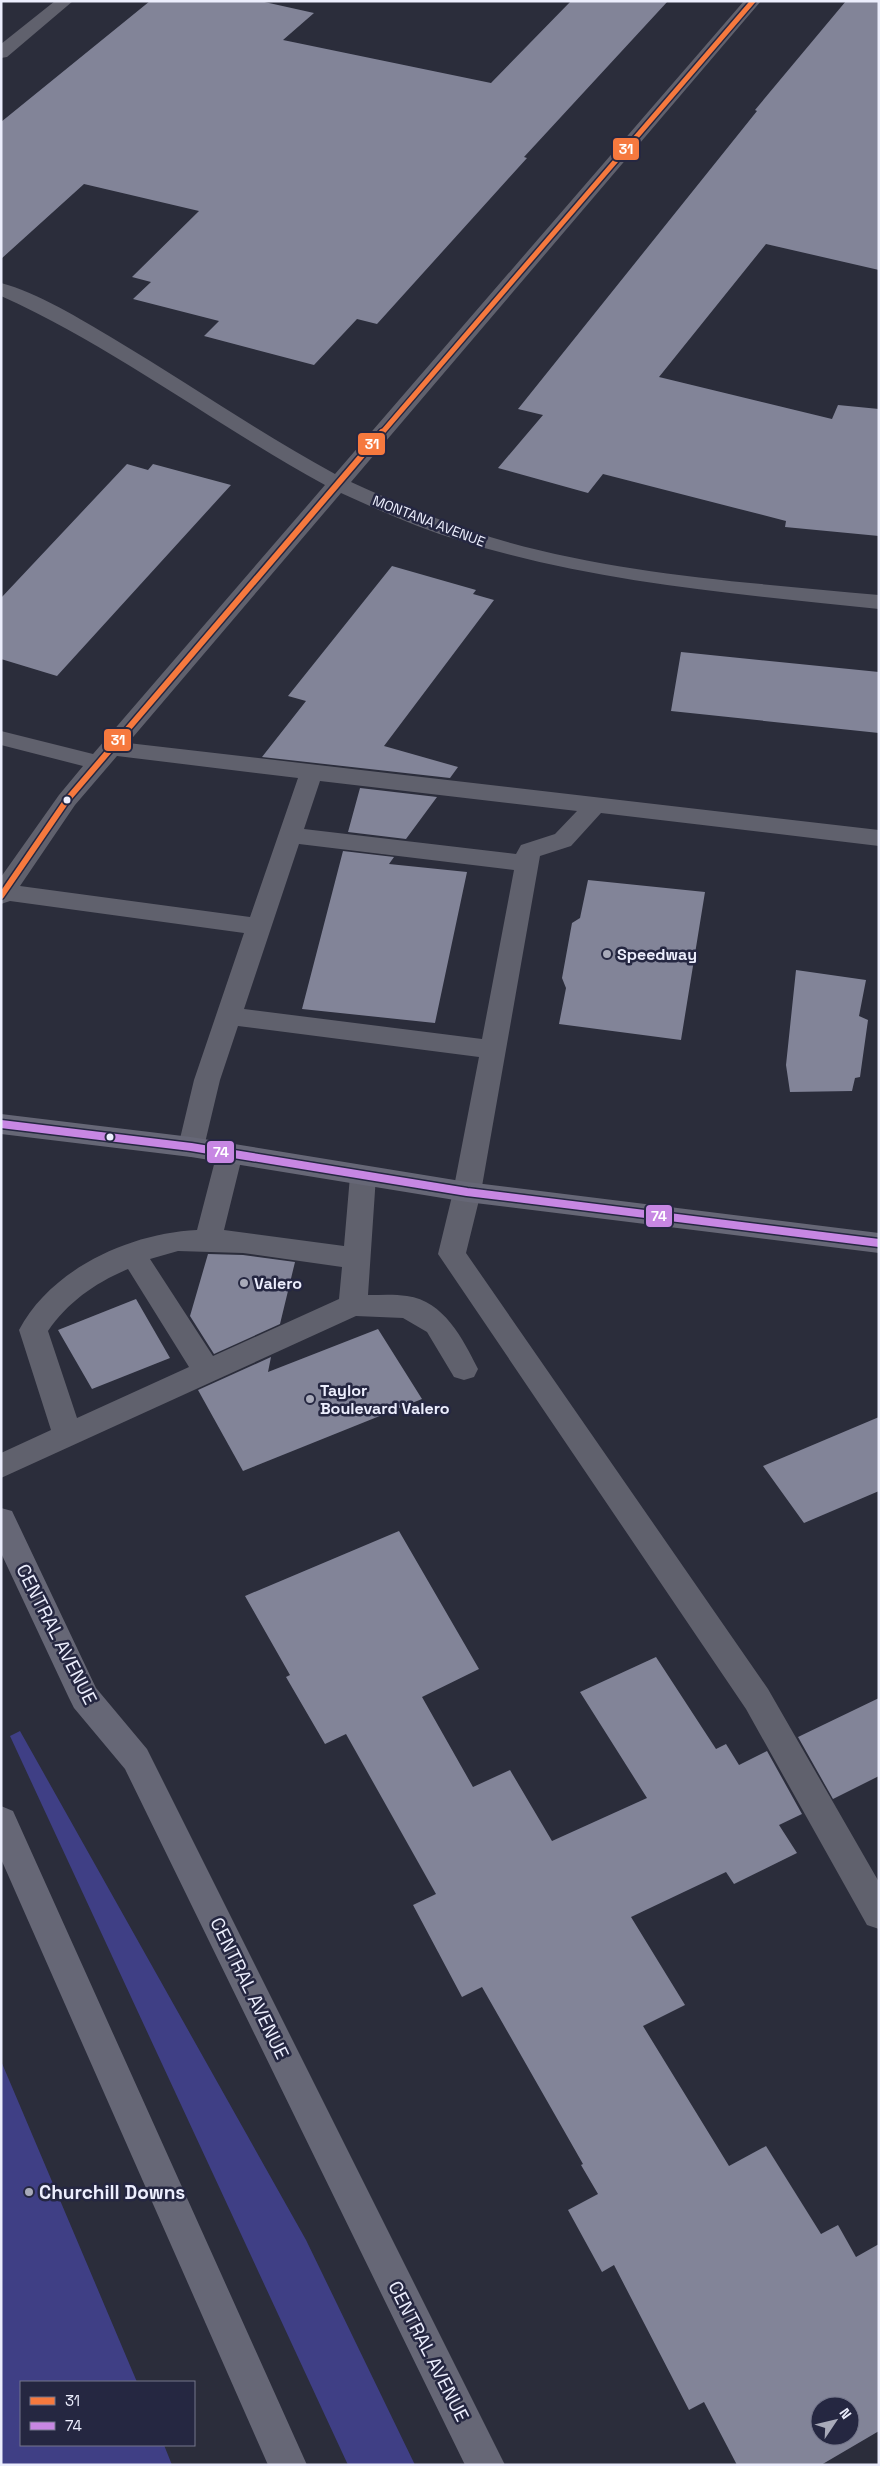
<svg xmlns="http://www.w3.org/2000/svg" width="880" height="2466" font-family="'Space Grotesk',sans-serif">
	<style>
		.green { fill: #3f3f85 }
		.building { fill: #828498; fill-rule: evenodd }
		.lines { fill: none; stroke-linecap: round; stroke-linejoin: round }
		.minor { fill: #60616d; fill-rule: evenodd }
		.major { fill: #666776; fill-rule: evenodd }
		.bus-1-far1-casing { stroke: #252741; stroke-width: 8 }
		.bus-1-casing { stroke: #252741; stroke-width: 9 }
		.bus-2-casing { stroke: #252741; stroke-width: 11 }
		.bus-1-far1 { stroke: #f6793e; stroke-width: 5 }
		.bus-1 { stroke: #f6793e; stroke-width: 6 }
		.bus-2 { stroke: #c787e3; stroke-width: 8 }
		.bus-dot { fill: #eceefd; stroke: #252741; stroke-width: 2 }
		.poi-dot { fill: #a8aab9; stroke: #252741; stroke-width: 2 }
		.labels { text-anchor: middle; stroke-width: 5; stroke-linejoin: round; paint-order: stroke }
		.far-street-label { font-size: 14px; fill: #eceefd; stroke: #252741 }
		.poi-label { font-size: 16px; font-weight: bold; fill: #eceefd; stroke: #252741; text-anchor: start }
		.near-street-label { font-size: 19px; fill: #eceefd; stroke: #252741 }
		.near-poi-label { font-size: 19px; font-weight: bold; fill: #eceefd; stroke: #252741; text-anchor: start }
		.line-badge { stroke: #252741; stroke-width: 2 }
		.badge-label { font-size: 14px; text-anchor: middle; font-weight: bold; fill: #fff }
	</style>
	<rect width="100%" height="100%" fill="#2b2d3b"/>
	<!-- green -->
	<path class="green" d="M 20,1731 L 306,2240 L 415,2465 L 348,2465 L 10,1736 Z
		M 1,2061 L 137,2382 L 21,2382 L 21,2445 L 164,2445 L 172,2465 L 1,2465 Z"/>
	<!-- building -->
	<path class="building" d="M 150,1 L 260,1 L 314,13 L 283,40 L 491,83 L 571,1 L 668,1 L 524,157 L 527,158 L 377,324 L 357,319 L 314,365 L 204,336 L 219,321 L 133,299 L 151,282 L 132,277 L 199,211 L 84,184 L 1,259 L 1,122 Z
		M 846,1 L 879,1 L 879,270 L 766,244 L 659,377 L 832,419 L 838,405 L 879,409 L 879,536 L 785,527 L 786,521 L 603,474 L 588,493 L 498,468 L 543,415 L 518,409 L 757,111 L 755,110 Z
		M 127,464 L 148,470 L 153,464 L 231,485 L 57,676 L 1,659 L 1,598 Z
		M 392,566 L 476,590 L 473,594 L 494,600 L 384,746 L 458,767 L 450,778 L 262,757 L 306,701 L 288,696 Z
		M 681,652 L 879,672 L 879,733 L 671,711 Z
		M 360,788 L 437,797 L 406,839 L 348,832 Z
		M 343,851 L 394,857 L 389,864 L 467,872 L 435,1023 L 302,1009 Z
		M 588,880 L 705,892 L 681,1040 L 559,1024 L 566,988 L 562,978 L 572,923 L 580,918 Z
		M 796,970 L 866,980 L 859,1016 L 868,1020 L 860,1077 L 855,1078 L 852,1091 L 790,1092 L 786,1065 Z
		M 208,1254 L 243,1255 L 295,1262 L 280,1324 L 214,1354 L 190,1316 Z
		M 136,1299 L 170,1358 L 92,1389 L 58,1330 Z
		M 378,1329 L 422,1399 L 243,1471 L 198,1390 L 271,1357 L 268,1372 Z
		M 879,1417 L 879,1491 L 804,1523 L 763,1466 Z
		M 399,1531 L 479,1669 L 422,1697 L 473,1787 L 510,1770 L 552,1841 L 647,1798 L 580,1692 L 656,1657 L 716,1749 L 726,1744 L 739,1765 L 767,1751 L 802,1814 L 779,1825 L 797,1853 L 734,1884 L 726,1872 L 631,1917 L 685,2005 L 643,2026 L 729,2166 L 766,2146 L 821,2234 L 838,2225 L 856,2257 L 879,2244 L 879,2431 L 821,2465 L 737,2465 L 704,2402 L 689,2410 L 614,2265 L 602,2272 L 568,2210 L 598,2194 L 581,2165 L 583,2164 L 482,1987 L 462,1997 L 413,1905 L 436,1894 L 346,1734 L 325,1744 L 286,1677 L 290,1675 L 245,1596 ZM 820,2406 L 850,2406 L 850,2436 L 820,2436 Z
		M 879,1698 L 879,1776 L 833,1799 L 798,1737 Z"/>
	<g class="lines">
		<!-- minor -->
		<path class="minor" d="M 55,1 L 73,1 L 7,57 L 1,58 L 1,44 Z
			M 744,1 L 761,1 L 351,482 C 391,500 432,518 474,532 C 604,574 744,582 879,595 L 879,609 C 738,594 596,583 461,541 C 419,528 380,511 341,493 L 128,743 L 879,830 L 879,846 L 601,813 L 571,846 L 540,856 L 481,1192 L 466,1253 L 768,1689 L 879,1882 L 879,1929 L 867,1925 L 746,1709 L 438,1254 L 453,1192 L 479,1057 L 238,1026 L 220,1080 L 204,1147 L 200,1154 L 191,1157 L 182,1154 L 178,1147 L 194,1080 L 244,933 L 10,901 L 1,904 L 1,877 L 59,795 L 83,766 L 1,745 L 1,731 L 93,754 L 325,485 C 215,425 116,348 1,296 L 1,283 C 37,292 82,320 114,339 C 188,383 259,433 335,474 ZM 117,756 L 298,778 L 250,917 L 20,886 L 75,805 ZM 320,781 L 577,811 L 555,834 L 521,845 L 516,854 L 304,829 ZM 299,844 L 514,870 L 482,1039 L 244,1009 Z
			M 230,1143 L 239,1146 L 243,1153 L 224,1230 L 344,1246 L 350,1176 L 353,1169 L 363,1166 L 373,1169 L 376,1176 L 368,1295 C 381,1295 394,1294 407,1296 C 444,1301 463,1339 478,1369 L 474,1377 L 464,1380 L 454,1377 L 427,1332 L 403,1318 L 356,1316 L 1,1478 L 1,1453 L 51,1430 L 19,1330 C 51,1269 130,1233 197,1230 L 217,1153 L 221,1146 ZM 178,1251 L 243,1253 L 342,1267 L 339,1299 L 213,1356 L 150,1259 ZM 128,1269 L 189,1367 L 77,1418 L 48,1331 C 68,1302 95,1283 128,1269 Z"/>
		<!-- major -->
		<path class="major" d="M 1,1114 L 191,1137 L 467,1182 L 879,1233 L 879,1253 L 467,1202 L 191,1157 L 1,1134 Z
			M 1,1508 L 12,1511 L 96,1688 L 147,1749 L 505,2465 L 465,2465 L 125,1769 L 74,1708 L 69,1698 L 1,1553 Z
			M 1,1806 L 13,1811 L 307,2465 L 268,2465 L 1,1859 Z"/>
		<defs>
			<path id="bus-1-far1" d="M 381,434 L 753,1"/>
			<path id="bus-1" d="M 1,896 L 67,800 L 382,432"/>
			<path id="bus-2" d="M 1,1124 L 191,1147 L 467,1192 L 879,1243"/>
		</defs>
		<!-- bus-1-far1 casing -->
		<use href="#bus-1-far1" class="bus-1-far1-casing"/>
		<!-- bus-1 casing -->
		<use href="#bus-1" class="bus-1-casing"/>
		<!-- bus-2 casing -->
		<use href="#bus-2" class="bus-2-casing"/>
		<!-- bus-1-far1 -->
		<use href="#bus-1-far1" class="bus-1-far1"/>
		<!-- bus-1 -->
		<use href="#bus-1" class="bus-1"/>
		<!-- bus-2 -->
		<use href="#bus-2" class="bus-2"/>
	</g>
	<!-- markers -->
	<g class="bus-dot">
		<circle cx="67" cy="800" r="4.5"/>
		<circle cx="110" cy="1137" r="4.5"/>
	</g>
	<g class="poi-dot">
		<circle cx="607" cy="954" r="5"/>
		<circle cx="244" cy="1283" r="5"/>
		<circle cx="310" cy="1399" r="5"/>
		<circle cx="29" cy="2192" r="5"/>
	</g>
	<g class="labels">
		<!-- far-street labels -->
		<g class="far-street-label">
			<text transform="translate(429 521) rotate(21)" y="5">MONTANA AVENUE</text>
		</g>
		<!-- poi labels -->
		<g class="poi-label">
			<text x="617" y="960">Speedway</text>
			<text x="254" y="1289">Valero</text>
			<text x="320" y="1396">Taylor<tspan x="320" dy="18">Boulevard Valero</tspan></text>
		</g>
		<!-- near-street labels -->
		<g class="near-street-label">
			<text transform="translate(57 1634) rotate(63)" y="7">CENTRAL AVENUE</text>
			<text transform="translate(250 1988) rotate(64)" y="7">CENTRAL AVENUE</text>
			<text transform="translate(429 2351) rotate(63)" y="7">CENTRAL AVENUE</text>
		</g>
		<!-- near-poi labels -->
		<g class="near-poi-label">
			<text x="39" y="2199">Churchill Downs</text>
		</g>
	</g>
	<g class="line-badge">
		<rect x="612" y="137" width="28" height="24" rx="5" fill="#f6793e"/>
		<rect x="357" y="432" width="29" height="24" rx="5" fill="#f6793e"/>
		<rect x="103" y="728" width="29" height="24" rx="5" fill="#f6793e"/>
		<rect x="206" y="1140" width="29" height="24" rx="5" fill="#c787e3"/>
		<rect x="645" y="1204" width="28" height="24" rx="5" fill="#c787e3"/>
	</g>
	<g class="badge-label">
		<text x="626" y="154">31</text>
		<text x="372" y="449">31</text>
		<text x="118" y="745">31</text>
		<text x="221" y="1157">74</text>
		<text x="659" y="1221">74</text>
	</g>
	<!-- border -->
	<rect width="880" height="2466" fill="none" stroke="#eceefd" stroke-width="5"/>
	<!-- legend -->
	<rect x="20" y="2381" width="175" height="65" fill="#252741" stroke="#75778c"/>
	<rect x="30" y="2397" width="25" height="8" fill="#f6793e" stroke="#75778c"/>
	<text x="65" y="2406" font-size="15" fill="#eceefd">31</text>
	<rect x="30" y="2422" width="25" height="8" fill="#c787e3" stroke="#75778c"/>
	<text x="65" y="2431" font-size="15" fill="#eceefd">74</text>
	<!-- north arrow -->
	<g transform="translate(835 2421) rotate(55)"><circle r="24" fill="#252741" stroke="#75778c"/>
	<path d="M0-4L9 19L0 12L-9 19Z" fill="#a8aab9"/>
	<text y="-8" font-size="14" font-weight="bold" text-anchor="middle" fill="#eceefd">N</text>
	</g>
</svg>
